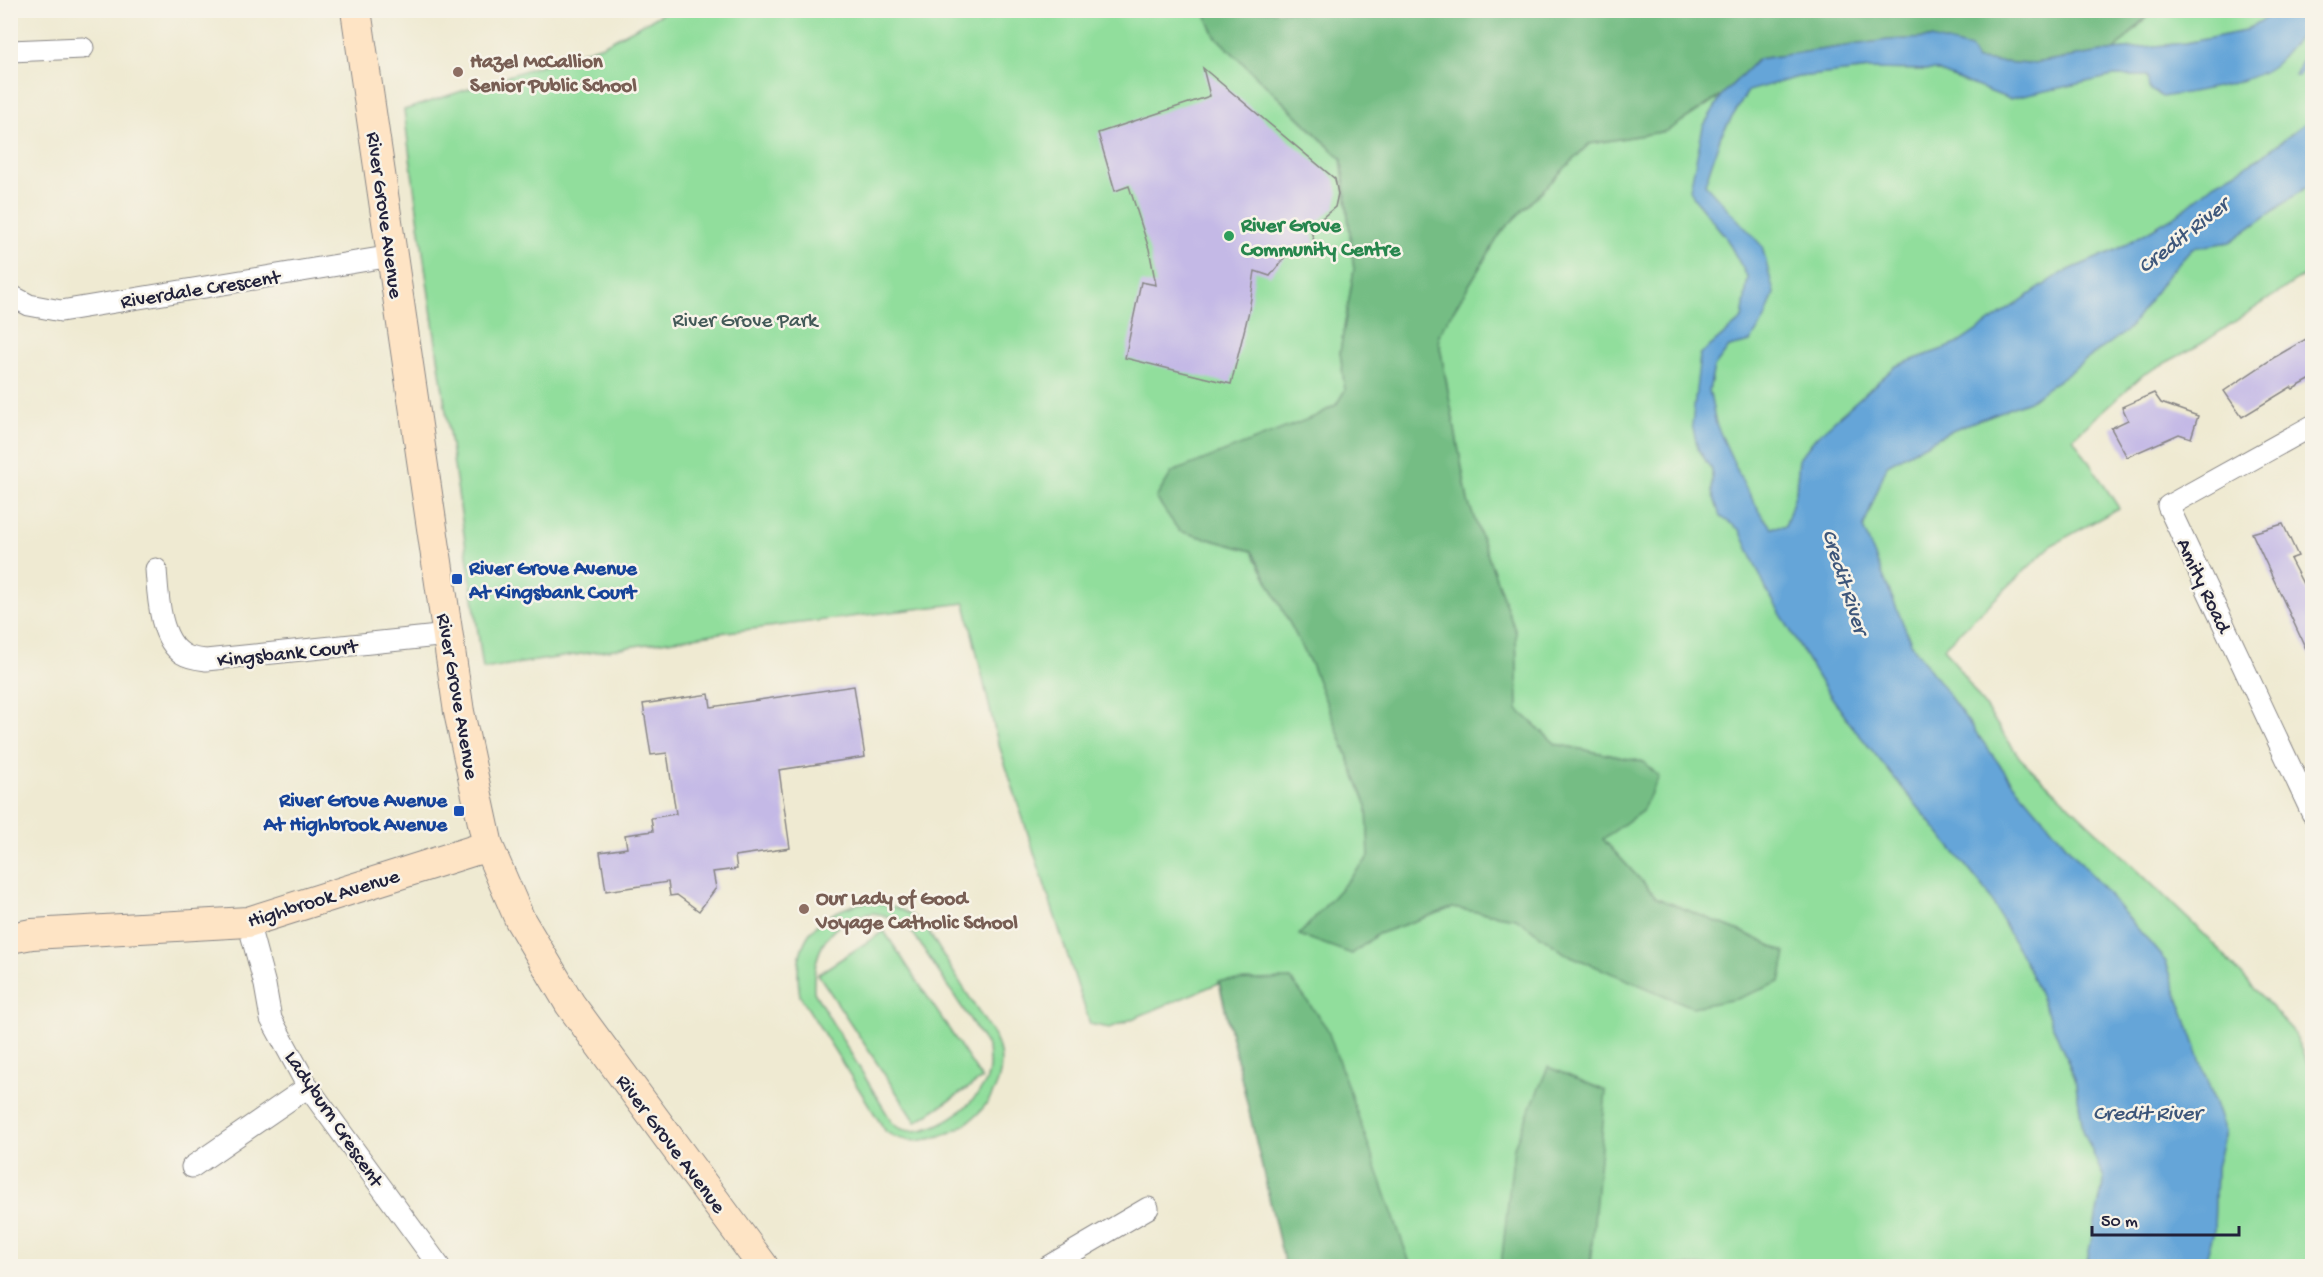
<svg xmlns="http://www.w3.org/2000/svg" width="2323" height="1277" font-family="'Gochi Hand',sans-serif">
	<style>
		.green { fill: #91de9c; stroke: #5a806c; stroke-width: 1.5; fill-rule: evenodd }
		.forest { fill: #74bd84; stroke: #4b7060; stroke-width: 1.5 }
		.water { fill: #65a5d8; stroke: #44648a; stroke-width: 1.5 }
		.building { fill: #c4b9e6 }
		.lines { fill: none; stroke-linecap: round; stroke-linejoin: round }
		.street-casing { stroke: #888686; stroke-width: 23 }
		.secondary-casing { stroke: #888686; stroke-width: 32 }
		.street { stroke: #fff; stroke-width: 21 }
		.secondary { stroke: #fee4c5; stroke-width: 30 }
		.education-dot { fill: #8d6e63; stroke: #f7f3e8; stroke-width: 2 }
		.leisure-dot { fill: #2e9e5b; stroke: #f7f3e8; stroke-width: 2 }
		.transit-dot { fill: #1a4fb4; stroke: #f7f3e8; stroke-width: 2 }
		.labels { text-anchor: middle; stroke-width: 5; stroke-linejoin: round; paint-order: stroke }
		.education-label { font-size: 21px; font-weight: bold; fill: #785e54; stroke: #f7f3e8; text-anchor: start }
		.street-label { font-size: 21px; fill: #22223b; stroke: #f7f3e8 }
		.leisure-label { font-size: 21px; font-weight: bold; fill: #27864d; stroke: #f7f3e8; text-anchor: start }
		.park-label { font-size: 21px; fill: #435a58; stroke: #f7f3e8 }
		.transit-label { font-size: 21px; font-weight: bold; fill: #164399; stroke: #f7f3e8; text-anchor: start }
		.water-label { font-size: 22px; font-style: italic; fill: #3d567a; stroke: #f7f3e8 }
	</style>
	<rect width="100%" height="100%" fill="#f7f3e8"/>
	<filter id="ink" filterUnits="userSpaceOnUse"><feTurbulence type="fractalNoise" baseFrequency=".0167" numOctaves="2"/><feDisplacementMap in="SourceGraphic" scale="12" xChannelSelector="R" yChannelSelector="G"/><feConvolveMatrix kernelMatrix="1 2 1 2 8 2 1 2 1" color-interpolation-filters="sRGB"/></filter>
	<filter id="wash" filterUnits="userSpaceOnUse"><feTurbulence type="fractalNoise" baseFrequency=".008" numOctaves="4" result="noise"/><feDisplacementMap in="SourceGraphic" scale="24" xChannelSelector="R" yChannelSelector="G"/><feGaussianBlur stdDeviation="1.35" result="paint"/><feColorMatrix in="noise" values="0 0 0 0 0 0 0 0 0 0 0 0 0 0 0 0 0 1.4 0 .05"/><feComposite in="paint" operator="in"/></filter>
	<g filter="url(#wash)">
		<rect width="100%" height="100%" fill="#efead2"/>
		<!-- green -->
		<path class="green" d="M 667,11 L 1204,11 L 1215,36 L 1341,159 L 1354,270 L 1340,352 L 1345,390 L 1336,405 L 1316,416 L 1179,531 L 1252,551 L 1312,666 L 1367,806 L 1369,857 L 1300,935 L 1352,954 L 1377,934 L 1452,908 L 1516,918 L 1566,954 L 1747,934 L 1657,898 L 1603,839 L 1642,811 L 1644,762 L 1556,744 L 1518,710 L 1516,633 L 1468,501 L 1438,336 L 1502,231 L 1589,144 L 1667,131 L 1722,95 L 1703,127 L 1694,198 L 1725,236 L 1748,278 L 1742,319 L 1700,355 L 1698,449 L 1712,470 L 1712,492 L 1720,515 L 1740,530 L 1766,589 L 1819,679 L 1849,722 L 1987,892 L 2029,970 L 2075,1078 L 2083,1130 L 2104,1179 L 2086,1266 L 1285,1266 L 1219,983 L 1110,1028 L 1090,1024 L 997,739 L 965,603 L 727,632 L 483,669 C 458,483 427,297 404,110 L 603,45 Z
			M 2153,11 L 2278,11 L 2245,31 L 2186,43 L 2115,50 Z
			M 2312,25 L 2312,43 L 2309,46 L 2298,76 L 2312,58 L 2312,118 L 2258,159 L 2214,184 L 2177,215 L 2118,249 L 2062,273 L 1957,344 L 1896,366 L 1816,437 L 1799,459 L 1796,492 L 1785,527 L 1771,527 L 1763,517 L 1744,485 L 1716,424 L 1709,390 L 1714,367 L 1729,347 L 1750,342 L 1774,293 L 1705,184 L 1721,135 L 1748,91 L 1798,77 L 1870,69 L 1935,70 L 2009,99 L 2113,76 L 2147,76 L 2273,65 L 2300,34 Z
			M 2312,183 L 2312,270 L 2201,344 L 2144,374 L 2073,438 L 2119,508 L 2052,545 L 1944,647 L 2020,758 L 2207,937 L 2292,1030 L 2312,1073 L 2312,1266 L 2204,1266 L 2214,1230 L 2216,1167 L 2225,1132 L 2166,962 L 2013,783 L 1912,645 L 1863,528 L 1887,465 L 1954,429 L 2029,401 L 2129,329 L 2169,273 L 2192,248 L 2230,242 Z
			M 866,902 C 889,903 904,909 923,923 C 942,953 960,983 979,1012 C 985,1023 996,1036 999,1048 C 1008,1084 983,1117 951,1132 C 929,1141 907,1146 886,1132 L 800,996 C 791,942 813,914 866,902 ZM 873,913 C 892,916 903,922 915,936 L 988,1047 C 989,1059 991,1071 985,1083 C 972,1109 920,1146 893,1124 L 814,992 C 812,950 829,919 873,913 Z
			M 884,931 L 982,1079 L 916,1122 L 818,974 Z"/>
		<!-- forest -->
		<path class="forest" d="M 1204,11 L 2151,11 L 2115,50 L 2028,64 L 1977,60 L 1931,38 L 1888,40 L 1758,59 L 1722,95 L 1667,131 L 1589,144 L 1502,231 L 1438,336 L 1468,501 L 1516,633 L 1518,710 L 1556,744 L 1644,762 L 1659,777 L 1642,811 L 1603,839 L 1657,898 L 1747,934 L 1786,953 L 1780,982 L 1737,999 L 1692,1007 L 1566,954 L 1516,918 L 1452,908 L 1378,934 L 1352,954 L 1299,935 L 1369,857 L 1367,806 L 1312,666 L 1252,551 L 1179,531 L 1156,498 L 1172,472 L 1316,416 L 1336,405 L 1345,390 L 1340,352 L 1354,270 L 1342,159 L 1215,36 Z
			M 1291,979 L 1327,1028 L 1411,1266 L 1285,1266 L 1219,981 Z
			M 1548,1067 L 1606,1091 L 1590,1266 L 1501,1266 L 1514,1147 Z"/>
		<!-- water -->
		<path class="water" d="M 2278,10 L 2312,11 L 2312,25 C 2297,36 2288,53 2274,65 C 2249,85 2194,91 2162,97 L 2149,89 L 2147,76 L 2113,76 L 2009,99 L 1935,70 L 1870,69 L 1798,77 L 1748,91 L 1721,135 L 1705,184 L 1762,246 L 1774,293 L 1765,319 L 1750,342 L 1729,347 L 1714,367 L 1709,390 L 1716,424 L 1744,485 L 1763,517 L 1771,527 L 1785,527 L 1796,492 L 1799,459 L 1816,437 L 1896,366 L 1957,344 L 2062,273 L 2118,249 L 2177,215 L 2214,184 L 2258,159 L 2312,118 L 2312,183 L 2230,242 L 2192,248 L 2169,273 L 2129,329 L 2029,401 L 1954,429 L 1887,465 L 1863,528 L 1912,645 L 2013,783 L 2166,962 L 2225,1132 L 2216,1167 L 2214,1230 L 2204,1266 L 2086,1266 L 2104,1179 L 2083,1130 L 2075,1078 L 2029,970 L 1987,892 L 1849,722 L 1819,679 L 1766,589 L 1740,530 L 1720,516 L 1712,492 L 1712,470 L 1698,449 L 1692,425 L 1700,355 L 1742,319 L 1748,278 L 1725,236 L 1694,198 L 1690,189 L 1703,127 L 1722,95 L 1758,59 L 1888,40 L 1931,38 L 1970,48 L 1977,60 L 2028,64 L 2115,50 L 2186,43 L 2245,31 Z
			M 2312,43 L 2312,58 L 2298,77 L 2295,76 C 2302,65 2302,53 2312,43 Z"/>
		<g id="blocks">
			<!-- building -->
			<path class="building" d="M 1203,68 L 1335,179 L 1338,194 L 1335,207 L 1310,228 L 1315,244 L 1288,253 L 1270,276 L 1255,271 L 1249,311 L 1231,384 L 1125,358 L 1141,282 L 1156,285 L 1149,249 L 1129,186 L 1115,191 L 1098,133 L 1210,96 Z
				M 2313,335 L 2313,378 L 2293,389 L 2291,387 L 2242,417 L 2224,391 L 2275,357 Z
				M 2154,393 L 2161,403 L 2198,416 L 2191,438 L 2179,434 L 2127,457 L 2111,428 L 2128,420 L 2122,407 Z
				M 2283,524 L 2298,556 L 2290,559 L 2313,603 L 2313,664 L 2252,533 Z
				M 854,686 L 865,757 L 779,770 L 790,848 L 735,856 L 737,869 L 713,872 L 716,888 L 699,911 L 677,895 L 670,896 L 668,882 L 606,891 L 600,852 L 627,848 L 625,835 L 653,831 L 651,818 L 676,814 L 667,753 L 651,755 L 643,704 L 709,694 L 711,707 Z"/>
		</g>
	</g>
	<g filter="url(#ink)">
		<use href="#blocks" fill-opacity="0" stroke="#888686" stroke-width="1.5"/>
		<g class="lines">
			<defs>
				<path id="street" d="M 10,51 L 83,48
					M 10,295 L 29,305 L 61,311 L 392,256
					M 2312,426 L 2168,506 L 2312,813
					M 156,569 C 158,595 159,639 183,654 C 189,658 198,659 206,660 L 448,635
					M 248,922 L 265,985 L 271,1019 L 308,1087 L 439,1266
					M 192,1167 L 308,1087
					M 1049,1266 L 1148,1208"/>
				<path id="secondary" d="M 356,10 L 459,712 L 488,846 L 520,920 L 570,1004 L 763,1266
					M 10,938 L 32,934 L 248,922 L 488,846"/>
			</defs>
			<!-- street casing -->
			<use href="#street" class="street-casing"/>
			<!-- secondary casing -->
			<use href="#secondary" class="secondary-casing"/>
			<!-- street -->
			<use href="#street" class="street"/>
			<!-- secondary -->
			<use href="#secondary" class="secondary"/>
		</g>
	</g>
	<!-- markers -->
	<g class="education-dot">
		<circle cx="458" cy="72" r="6"/>
		<circle cx="804" cy="909" r="6"/>
	</g>
	<circle class="leisure-dot" cx="1229" cy="236" r="6"/>
	<g class="transit-dot">
		<rect x="451" y="573" width="12" height="12" rx="3"/>
		<rect x="453" y="805" width="12" height="12" rx="3"/>
	</g>
	<g class="labels">
		<!-- education labels -->
		<g class="education-label">
			<text x="470" y="67">Hazel McCallion<tspan x="470" dy="24">Senior Public School</tspan></text>
			<text x="816" y="904">Our Lady of Good<tspan x="816" dy="24">Voyage Catholic School</tspan></text>
		</g>
		<!-- street labels -->
		<g class="street-label">
			<text transform="translate(386 215) rotate(82)" y="7">River Grove Avenue</text>
			<text transform="translate(200 288) rotate(-9)" y="7">Riverdale Crescent</text>
			<text transform="translate(2205 585) rotate(65)" y="7">Amity Road</text>
			<text transform="translate(287 652) rotate(-6)" y="7">Kingsbank Court</text>
			<text transform="translate(459 696) rotate(80)" y="7">River Grove Avenue</text>
			<text transform="translate(323 897) rotate(-17)" y="7">Highbrook Avenue</text>
			<text transform="translate(335 1118) rotate(56)" y="7">Ladyburn Crescent</text>
			<text transform="translate(672 1143) rotate(53)" y="7">River Grove Avenue</text>
		</g>
		<!-- leisure labels -->
		<g class="leisure-label">
			<text x="1241" y="231">River Grove<tspan x="1241" dy="24">Community Centre</tspan></text>
		</g>
		<!-- park labels -->
		<g class="park-label">
			<text x="745" y="326">River Grove Park</text>
		</g>
		<!-- transit labels -->
		<g class="transit-label">
			<text x="469" y="574">River Grove Avenue<tspan x="469" dy="24">At Kingsbank Court</tspan></text>
			<text x="447" y="806" text-anchor="end">River Grove Avenue<tspan x="447" dy="24">At Highbrook Avenue</tspan></text>
		</g>
		<!-- water labels -->
		<g class="water-label">
			<text transform="translate(2182 234) rotate(-38)" y="8">Credit River</text>
			<text transform="translate(1847 581) rotate(72)" y="8">Credit River</text>
			<text x="2147" y="1119">Credit River</text>
		</g>
	</g>
	<!-- margin -->
	<rect width="2323" height="1277" fill="none" stroke="#f7f3e8" stroke-width="36"/>
	<!-- scale -->
	<path d="M2092 1226v9h147v-9" fill="none" stroke="#22223b" stroke-width="3"/>
	<text x="2101" y="1226" font-size="18" fill="#22223b" stroke="#f7f3e8" stroke-width="4.5" paint-order="stroke">50 m</text>
</svg>
